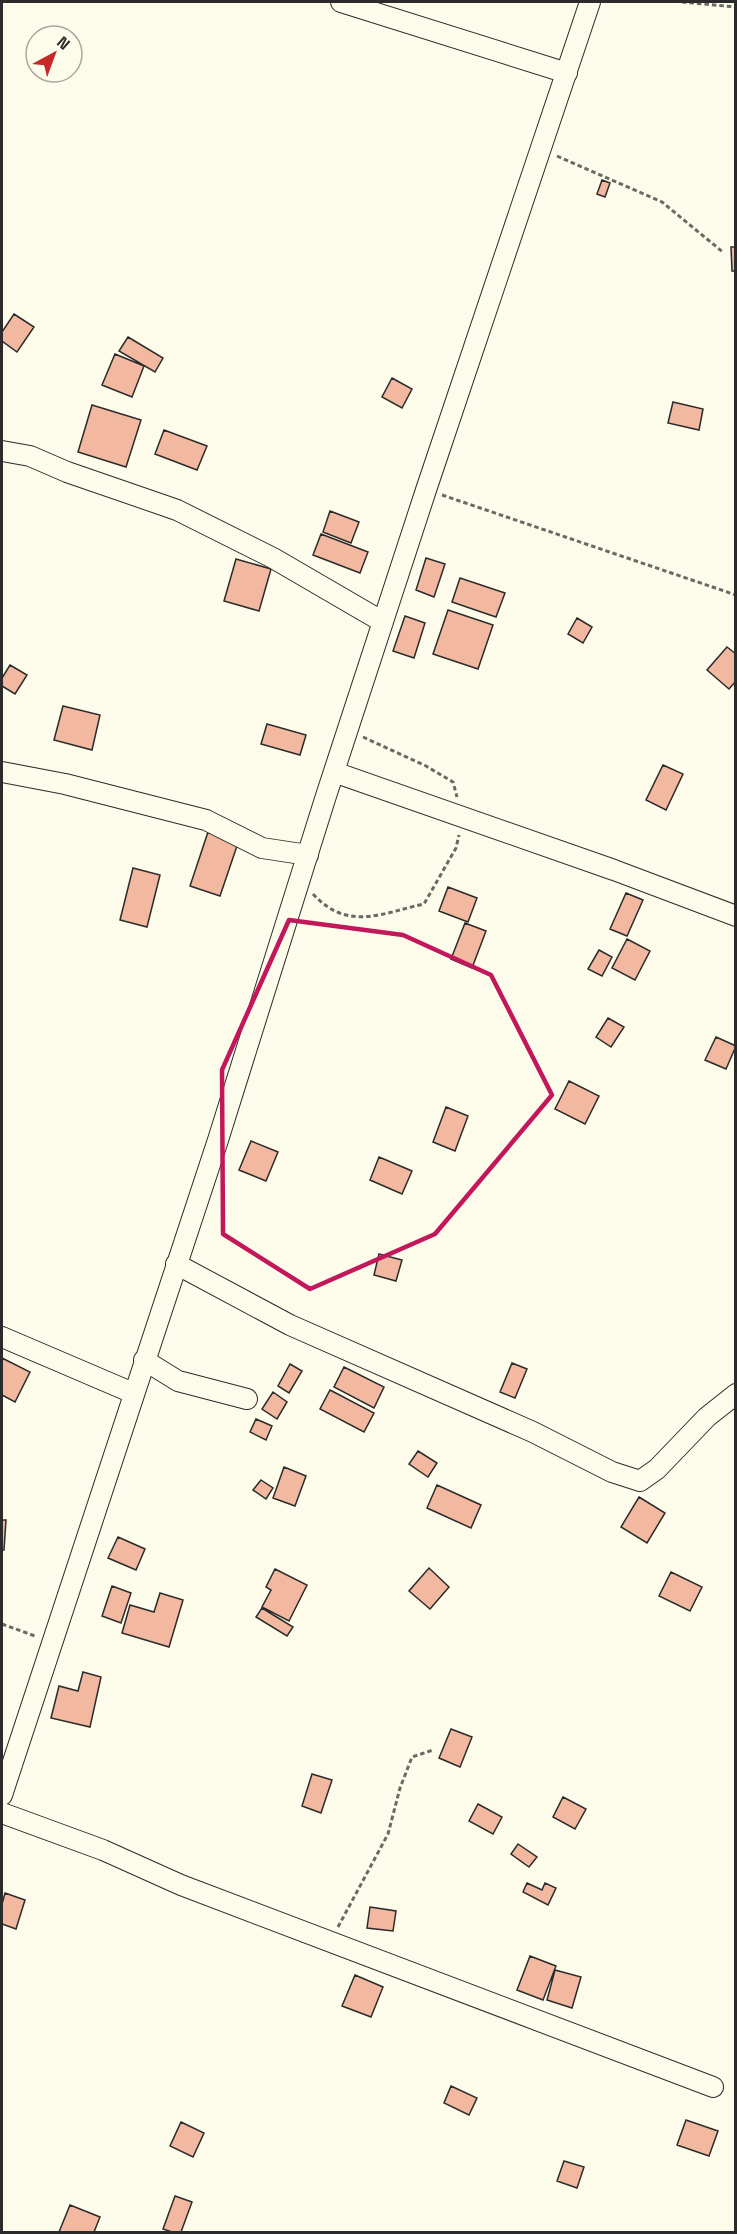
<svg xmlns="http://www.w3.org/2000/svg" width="737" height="2234" font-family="'Space Grotesk',sans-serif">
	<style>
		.building { fill: #f2b8a0; stroke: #2b2b2b; stroke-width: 1.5 }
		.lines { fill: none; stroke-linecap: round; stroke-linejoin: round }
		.minor-casing { stroke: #2b2b2b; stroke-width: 22 }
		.path { stroke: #6a6964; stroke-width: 3; stroke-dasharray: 4.5 3; stroke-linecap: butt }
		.minor { stroke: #fdfbea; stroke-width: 20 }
		.marked { fill: none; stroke: #c2185b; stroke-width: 4.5; stroke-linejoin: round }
	</style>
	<rect width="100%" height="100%" fill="#fdfbea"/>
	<!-- building -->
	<path class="building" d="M 602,180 L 610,183 L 605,197 L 597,194 Z
		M 731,247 L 736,247 L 736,271 L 732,271 Z
		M 14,314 L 34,327 L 17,352 L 2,341 L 2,332 Z
		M 128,337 L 163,358 L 155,372 L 119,351 Z
		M 115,354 L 144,366 L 132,397 L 102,385 Z
		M 392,378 L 412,389 L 402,408 L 382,397 Z
		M 673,402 L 703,409 L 699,430 L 668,423 Z
		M 92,405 L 141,420 L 126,467 L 78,452 Z
		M 164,430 L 207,446 L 197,470 L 155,454 Z
		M 330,511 L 359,522 L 351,543 L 323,532 Z
		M 321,534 L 368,552 L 360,573 L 313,555 Z
		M 426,558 L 445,564 L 434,597 L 416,590 Z
		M 236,559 L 271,569 L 259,611 L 224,601 Z
		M 460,578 L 505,593 L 496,617 L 452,602 Z
		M 448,610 L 493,625 L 478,669 L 433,654 Z
		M 405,616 L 425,623 L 414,658 L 393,651 Z
		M 577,618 L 592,627 L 583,643 L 568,634 Z
		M 727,647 L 736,654 L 736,681 L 729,689 L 707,670 Z
		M 10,665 L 27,675 L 15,694 L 2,686 L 2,678 Z
		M 63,706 L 100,715 L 92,750 L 54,740 Z
		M 267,724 L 306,735 L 300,755 L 261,744 Z
		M 663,765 L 683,774 L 666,810 L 646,800 Z
		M 208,832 L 238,843 L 220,896 L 190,886 Z
		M 133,868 L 160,875 L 147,927 L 120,920 Z
		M 448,887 L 477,898 L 468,922 L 439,911 Z
		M 626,893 L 643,900 L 627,936 L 610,929 Z
		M 465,923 L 486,931 L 472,968 L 451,959 Z
		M 627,939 L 650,951 L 635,980 L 612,968 Z
		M 599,950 L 612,957 L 602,976 L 588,969 Z
		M 608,1018 L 624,1027 L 611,1047 L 596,1037 Z
		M 716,1037 L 736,1046 L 726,1069 L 705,1060 Z
		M 569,1081 L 599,1096 L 585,1124 L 555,1109 Z
		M 446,1107 L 468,1116 L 455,1151 L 433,1142 Z
		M 251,1141 L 278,1152 L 266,1181 L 239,1170 Z
		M 379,1157 L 412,1171 L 402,1194 L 370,1180 Z
		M 379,1254 L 402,1260 L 396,1281 L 374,1275 Z
		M 2,1358 L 30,1372 L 15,1402 L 2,1395 Z
		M 512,1363 L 527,1369 L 515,1398 L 500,1392 Z
		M 290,1364 L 302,1371 L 289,1393 L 278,1386 Z
		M 344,1367 L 384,1387 L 374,1408 L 334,1387 Z
		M 330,1390 L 374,1413 L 364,1432 L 320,1409 Z
		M 273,1392 L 287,1402 L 277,1419 L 262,1409 Z
		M 256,1419 L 272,1426 L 266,1440 L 250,1432 Z
		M 418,1451 L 437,1463 L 428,1477 L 409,1464 Z
		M 284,1467 L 306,1476 L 295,1506 L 273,1498 Z
		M 261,1480 L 273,1488 L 266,1499 L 253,1490 Z
		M 437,1485 L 481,1505 L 471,1528 L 427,1508 Z
		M 639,1497 L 665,1513 L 647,1543 L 621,1527 Z
		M 2,1520 L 6,1520 L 4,1550 L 2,1550 Z
		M 118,1537 L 145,1549 L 136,1570 L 108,1558 Z
		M 429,1568 L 449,1587 L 430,1609 L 409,1591 Z
		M 275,1569 L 307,1585 L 289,1621 L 262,1607 L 271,1590 L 266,1587 Z
		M 671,1572 L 702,1587 L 690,1611 L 659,1596 Z
		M 112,1586 L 131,1593 L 121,1623 L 102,1616 Z
		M 160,1593 L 183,1600 L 169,1647 L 122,1633 L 130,1605 L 154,1612 Z
		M 262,1608 L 293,1627 L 287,1636 L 256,1617 Z
		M 83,1672 L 101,1677 L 90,1727 L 51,1718 L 59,1686 L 78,1691 Z
		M 451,1729 L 472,1737 L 460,1767 L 439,1758 Z
		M 312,1774 L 332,1780 L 321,1813 L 302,1806 Z
		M 563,1797 L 586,1809 L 575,1829 L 553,1817 Z
		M 478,1804 L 502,1817 L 493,1834 L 469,1821 Z
		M 518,1844 L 537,1857 L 529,1867 L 511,1854 Z
		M 527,1883 L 542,1890 L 545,1883 L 556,1888 L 548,1905 L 523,1892 Z
		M 5,1893 L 25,1900 L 16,1929 L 2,1924 L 2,1904 Z
		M 370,1907 L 396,1911 L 393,1931 L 367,1928 Z
		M 530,1956 L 556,1966 L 543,2000 L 517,1990 Z
		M 555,1970 L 581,1977 L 572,2008 L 547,2000 Z
		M 355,1975 L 383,1987 L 371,2017 L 342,2006 Z
		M 451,2086 L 477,2098 L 469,2115 L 444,2103 Z
		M 686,2120 L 718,2131 L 709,2156 L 677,2145 Z
		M 181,2122 L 204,2133 L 193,2157 L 170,2146 Z
		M 564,2161 L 584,2167 L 577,2188 L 557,2181 Z
		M 175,2196 L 192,2202 L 181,2232 L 172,2232 L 163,2229 Z
		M 70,2205 L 100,2217 L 94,2232 L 59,2232 Z"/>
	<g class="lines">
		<defs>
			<path id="minor" d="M 341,2 L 567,73
				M 2,451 L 30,456 L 67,472 L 177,510 L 273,558 L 383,622
				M 2,772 L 65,784 L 206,820 L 262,848 L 308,855
				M 334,772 L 614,870 L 736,916
				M 176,1264 L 290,1325 L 533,1432 L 612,1472 L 640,1481 L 657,1469 L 707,1417 L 736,1394
				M 2,1337 L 133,1393
				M 144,1360 L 178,1381 L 247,1399
				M 2,1795 L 218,1140 L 325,799 L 426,490 L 590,2
				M 2,1813 L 103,1850 L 181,1885 L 713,2087"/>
		</defs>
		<!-- minor casing -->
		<use href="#minor" class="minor-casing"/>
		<!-- path -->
		<path class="path" d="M 682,2 L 736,7
			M 557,156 L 662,202 L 724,253
			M 442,495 L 736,595
			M 363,737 L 426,766 L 453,782 L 457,797
			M 313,894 C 348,932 382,913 424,904 L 456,848 L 459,835
			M 2,1624 L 35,1636
			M 338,1927 L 388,1834 L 400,1788 L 412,1757 L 433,1750"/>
		<!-- minor -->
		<use href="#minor" class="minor"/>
	</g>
	<!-- marked area -->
	<path class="marked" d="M 289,920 L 403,935 L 491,975 L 552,1095 L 435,1234 L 310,1289 L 223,1234 L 222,1070 Z"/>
	<!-- border -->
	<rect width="737" height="2234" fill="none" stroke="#2b2b2b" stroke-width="6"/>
	<!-- north arrow -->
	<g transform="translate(54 54) rotate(41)"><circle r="28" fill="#fdfbea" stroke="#a9a89e" stroke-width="1.5"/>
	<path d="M0-4.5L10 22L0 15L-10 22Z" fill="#c62828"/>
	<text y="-9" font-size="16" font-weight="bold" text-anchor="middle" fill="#2b2b2b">N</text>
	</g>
</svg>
